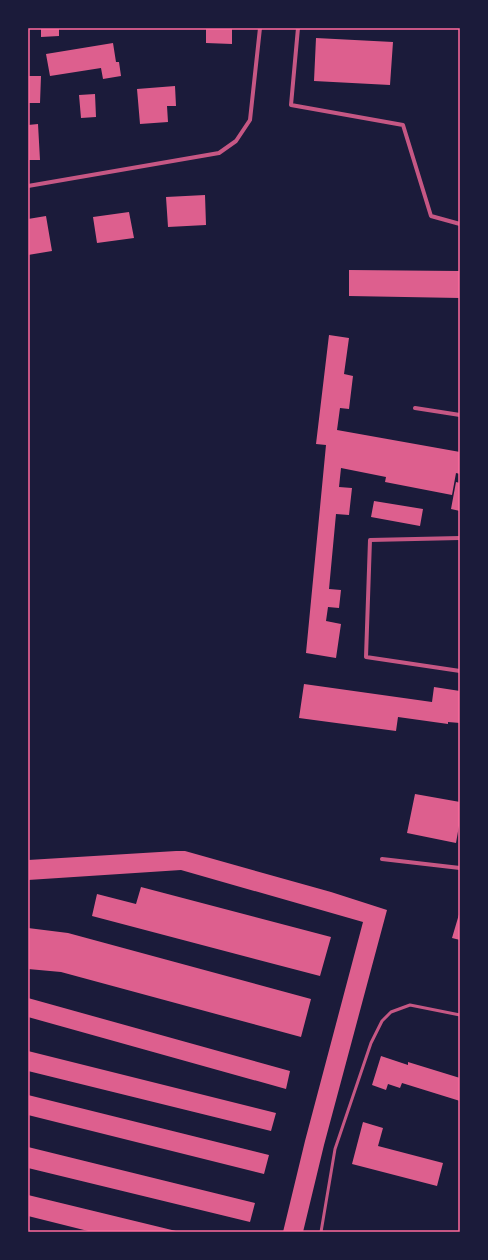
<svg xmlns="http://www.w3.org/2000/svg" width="488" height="1260" font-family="'Roboto Serif',serif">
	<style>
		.building { fill: #dd5f8e }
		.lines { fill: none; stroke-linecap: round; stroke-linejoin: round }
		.service { stroke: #c65784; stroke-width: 3 }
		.minor { stroke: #c65784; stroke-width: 4 }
		.neatline { fill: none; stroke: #ff6b9d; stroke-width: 1.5 }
	</style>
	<rect width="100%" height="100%" fill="#1b1b3a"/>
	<!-- building -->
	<path class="building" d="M 41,28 L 59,28 L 59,36 L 41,37 Z
		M 206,28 L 232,28 L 232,44 L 206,43 Z
		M 316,38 L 393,42 L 390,85 L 314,81 Z
		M 113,43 L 116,62 L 119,62 L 121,76 L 103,79 L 101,68 L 50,76 L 46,54 Z
		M 28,76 L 41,76 L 40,103 L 28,103 Z
		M 175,86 L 176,106 L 167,106 L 168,122 L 140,124 L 137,89 Z
		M 95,94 L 96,117 L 81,118 L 79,95 Z
		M 38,124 L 40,160 L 28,160 L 28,125 Z
		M 205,195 L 206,225 L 168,227 L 166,197 Z
		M 129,212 L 134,238 L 97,243 L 93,217 Z
		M 46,216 L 52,251 L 28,255 L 28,219 Z
		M 349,270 L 460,271 L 460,298 L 349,296 Z
		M 329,335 L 349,338 L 344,374 L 353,376 L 349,409 L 340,408 L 337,430 L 460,452 L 460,474 L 456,473 L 452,495 L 385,482 L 386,477 L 341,468 L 339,487 L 352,488 L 349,515 L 336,514 L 329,589 L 341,590 L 339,608 L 328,607 L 326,621 L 341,624 L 336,658 L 306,653 L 326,445 L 316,444 Z
		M 456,482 L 460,483 L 460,511 L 451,509 Z
		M 374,501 L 423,509 L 420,526 L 371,517 Z
		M 304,684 L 432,702 L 434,687 L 460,691 L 460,723 L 448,722 L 448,724 L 398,717 L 396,731 L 299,718 Z
		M 415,794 L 460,802 L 460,820 L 456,843 L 407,833 Z
		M 176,851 L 185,851 L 331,892 L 387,910 L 324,1145 L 303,1232 L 283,1232 L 305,1141 L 363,922 L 181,870 L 28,880 L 28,860 Z
		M 141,887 L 331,937 L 320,976 L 92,916 L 97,894 L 136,904 Z
		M 460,911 L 460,940 L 452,938 Z
		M 28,928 L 68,933 L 311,999 L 301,1037 L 61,972 L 28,969 Z
		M 28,998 L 290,1071 L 286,1089 L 28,1017 Z
		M 28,1051 L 276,1113 L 271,1131 L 28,1071 Z
		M 381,1056 L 408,1065 L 408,1062 L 460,1078 L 460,1101 L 402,1083 L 400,1088 L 388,1084 L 386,1090 L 372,1085 Z
		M 28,1095 L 269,1155 L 264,1174 L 28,1115 Z
		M 363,1122 L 383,1128 L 378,1146 L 443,1163 L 437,1186 L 352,1164 Z
		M 28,1147 L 255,1203 L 250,1222 L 28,1168 Z
		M 28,1195 L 176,1231 L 176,1232 L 92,1232 L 28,1216 Z"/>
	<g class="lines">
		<!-- service -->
		<path class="service" d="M 321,1232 L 335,1149 L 371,1043 L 382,1021 L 391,1012 L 410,1005 L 460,1015"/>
		<!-- minor -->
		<path class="minor" d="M 298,28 L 291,105 L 403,125 L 431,216 L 460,224
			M 28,186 L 219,153 L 236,141 L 250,120 L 260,28
			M 415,408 L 460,415
			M 460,538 L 370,540 L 366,657 L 460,671
			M 382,859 L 460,868"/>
	</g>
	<!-- border -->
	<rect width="488" height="1260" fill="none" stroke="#1b1b3a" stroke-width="58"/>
	<rect x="29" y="29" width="430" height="1202" class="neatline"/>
</svg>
